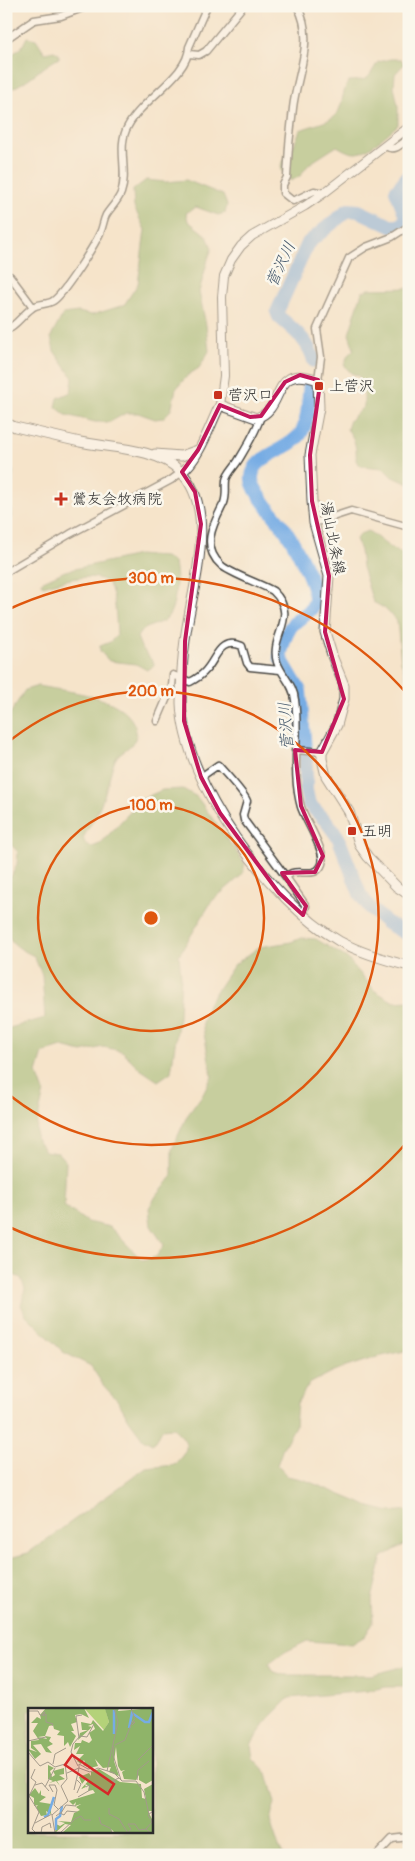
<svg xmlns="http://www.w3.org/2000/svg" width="415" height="1861" font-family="Pangolin,'Klee One',sans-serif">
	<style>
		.forest { fill: #8fb469; stroke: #5d704a; fill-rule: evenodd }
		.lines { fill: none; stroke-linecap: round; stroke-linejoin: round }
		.river { stroke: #76ace4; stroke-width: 14 }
		.minor-casing { stroke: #494743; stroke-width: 9 }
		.tertiary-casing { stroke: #494743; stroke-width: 10 }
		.secondary-casing { stroke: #494743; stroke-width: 11 }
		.minor { stroke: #fff; stroke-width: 6 }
		.tertiary { stroke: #fff; stroke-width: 8 }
		.secondary { stroke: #fff; stroke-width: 9 }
		.marked { fill: none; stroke: #c2185b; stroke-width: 4; stroke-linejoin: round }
		.ring { fill: none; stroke: #df570e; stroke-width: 2.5 }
		.poi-dot { fill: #c8321e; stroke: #fbf7ec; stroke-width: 2 }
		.labels { text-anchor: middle; stroke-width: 5; stroke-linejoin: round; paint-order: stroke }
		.poi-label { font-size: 15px; fill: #2b2b2b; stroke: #fbf7ec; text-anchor: start }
		.street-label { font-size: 15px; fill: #2b2b2b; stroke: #fbf7ec }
		.water-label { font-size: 16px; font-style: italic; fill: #45586c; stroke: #fbf7ec }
		.inset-river { fill: none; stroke: #76ace4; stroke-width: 2.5 }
		.inset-road { fill: none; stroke: #a49a8b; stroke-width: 1 }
		.view { fill: #d62828; fill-opacity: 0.15; stroke: #d62828; stroke-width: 2.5 }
		.inset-edge { fill: none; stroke: #2b2b2b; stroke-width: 2.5 }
		.centre { fill: #df570e; stroke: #fbf7ec; stroke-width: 2.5 }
		.ring-label { font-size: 15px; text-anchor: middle; font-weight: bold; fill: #df570e; stroke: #fbf7ec; stroke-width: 5; stroke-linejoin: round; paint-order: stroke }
	</style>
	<rect width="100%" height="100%" fill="#fbf7ec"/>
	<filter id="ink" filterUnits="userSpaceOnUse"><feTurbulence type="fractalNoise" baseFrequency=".02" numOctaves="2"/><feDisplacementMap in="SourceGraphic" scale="10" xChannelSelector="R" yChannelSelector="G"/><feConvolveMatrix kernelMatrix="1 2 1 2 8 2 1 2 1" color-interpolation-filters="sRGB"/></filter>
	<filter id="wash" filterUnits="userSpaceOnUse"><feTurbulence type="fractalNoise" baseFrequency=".0096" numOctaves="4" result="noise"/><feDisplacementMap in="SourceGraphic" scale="20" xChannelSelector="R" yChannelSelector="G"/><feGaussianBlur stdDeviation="1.12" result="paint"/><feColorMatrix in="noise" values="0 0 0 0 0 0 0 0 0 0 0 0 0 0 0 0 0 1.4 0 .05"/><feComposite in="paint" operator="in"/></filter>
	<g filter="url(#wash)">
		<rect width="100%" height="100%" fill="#f5e4cb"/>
		<!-- forest -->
		<path class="forest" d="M 27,37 L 36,39 L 45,53 L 54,51 L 59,54 L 59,58 C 40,68 26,84 6,91 L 6,56 C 20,51 21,49 27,37 Z
			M 390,59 L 401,59 L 404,64 L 395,74 L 394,86 L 398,106 L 398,125 C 388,133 367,154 355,153 C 349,153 342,149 337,146 L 309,164 L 300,176 L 291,181 L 282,171 L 281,165 L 294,145 L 300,130 C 307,127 330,121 334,117 C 344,108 341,91 349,81 C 371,80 367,79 378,62 Z
			M 146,180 L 166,182 L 186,180 L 223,195 L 227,205 L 225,213 L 218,215 L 196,207 L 186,213 L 188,221 L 207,236 L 212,248 L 208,259 L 199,292 L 206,325 L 209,351 L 199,368 L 188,375 L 176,389 L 171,410 L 163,418 L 155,419 L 138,413 L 126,413 L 110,422 L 95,422 L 66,415 L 56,407 L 58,398 L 71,392 L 73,378 L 54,351 L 51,337 L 63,314 L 78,312 L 92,315 L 124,305 L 138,284 L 145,230 L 134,207 L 133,190 Z
			M 409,288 L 409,484 L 391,476 L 383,468 L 361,466 L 356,461 C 357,448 355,439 347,429 L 350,420 L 364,406 L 364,387 L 359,376 L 351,373 L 344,365 L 348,355 L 354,349 L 349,334 L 362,292 L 369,289 Z
			M 6,456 L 13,472 L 10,504 L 11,516 L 6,534 Z
			M 368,531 C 380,538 394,555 409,553 L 409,686 L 401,661 L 397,621 L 384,608 L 373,602 L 362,567 L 360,551 L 356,539 L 360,534 Z
			M 138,555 L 165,557 L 174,563 C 177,577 178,612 163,621 C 153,626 143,627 137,637 L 141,647 L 154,663 L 154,666 L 147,670 L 136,664 L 109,661 L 100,651 L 100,646 L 110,642 L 117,635 C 116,622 116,596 109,585 C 98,569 59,582 43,586 L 41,582 L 65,571 Z
			M 38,686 C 67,692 120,694 134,724 C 136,728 137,734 135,739 C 131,749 119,751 115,760 C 110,771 109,782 105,793 C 100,809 91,824 83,838 L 86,845 L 92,847 L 100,844 L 142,799 L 162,790 L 183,789 L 197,797 L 245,864 L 242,875 L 212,901 L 179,955 L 181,976 L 179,1017 L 171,1072 L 158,1081 L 140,1069 L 122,1051 L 103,1047 L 82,1052 L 62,1047 L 43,1053 L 37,1073 L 44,1092 L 37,1123 L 36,1139 L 45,1151 L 58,1153 L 66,1162 L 64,1206 L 87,1222 L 110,1227 L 142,1260 L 156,1257 L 164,1245 L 151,1226 L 149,1208 L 156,1196 L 172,1177 L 172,1149 L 187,1116 L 203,1094 L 212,1076 L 202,1023 L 209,1002 L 234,965 L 259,947 L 291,942 L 302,938 L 316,939 L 347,958 L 375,991 L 394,1002 L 409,1001 L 409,1350 L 377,1357 L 334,1371 L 309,1384 L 297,1403 L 295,1426 L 283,1448 L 277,1465 L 287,1476 L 305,1480 L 370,1507 L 390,1512 L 409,1510 L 409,1542 L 382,1557 L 372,1599 L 373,1622 L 365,1636 L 352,1644 L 307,1641 L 285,1652 L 269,1664 L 272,1671 L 284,1675 L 371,1675 L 401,1667 L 409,1663 L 409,1690 L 405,1687 L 385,1687 L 368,1691 L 289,1698 L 268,1719 L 251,1745 L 253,1758 L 267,1773 L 275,1803 L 270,1820 L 279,1847 L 283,1855 L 6,1855 L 6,1559 L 28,1553 L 146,1468 L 174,1465 C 189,1449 192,1444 173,1428 L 162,1429 L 156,1441 L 152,1444 L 143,1439 L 129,1420 L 118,1401 L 103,1385 L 91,1366 L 63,1352 L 25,1314 L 21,1305 L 25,1289 L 21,1278 L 6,1272 L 6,1029 L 45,1018 L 42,975 L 34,956 C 22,950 11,945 6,931 L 6,879 L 11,877 L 17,864 L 18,852 L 9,843 L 6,843 L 6,720 L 25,690 ZM 29,1710 L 151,1710 L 151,1832 L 29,1832 Z"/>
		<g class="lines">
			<!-- river -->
			<path class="river" d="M 314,361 C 309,341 294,330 279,317 L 277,312 L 308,243 L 348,210 L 359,211 L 393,227 L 404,223 L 406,216 L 396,191 L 409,175
				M 310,384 C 308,399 309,420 301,433 C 290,451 254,454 252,477 C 250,490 278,518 286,531 C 295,544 314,582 315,597 C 316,613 297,616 290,628 C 285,636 282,647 280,657 L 300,691 L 306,762 L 306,790 L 309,804 L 327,822 L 338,837 L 360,894 L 370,908 L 387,923 L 409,935"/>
		</g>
	</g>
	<g filter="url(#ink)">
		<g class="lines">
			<defs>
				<path id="minor" d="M 297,6 C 316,39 297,73 293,108 C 290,131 288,154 287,177 L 283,185 L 283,193 L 293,201 L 314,191 L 324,193
					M 6,39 L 34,20 L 61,16 L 88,6
					M 189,54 L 199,55 L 206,51 L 243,6
					M 385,146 C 395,152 400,145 409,138
					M 6,276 L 10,276 L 33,307
					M 6,330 C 17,325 22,315 32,308 C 37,303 47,305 53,301 C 64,294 94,246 100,233 C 103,227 103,221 106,215 C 111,207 118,201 121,193 C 129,171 116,147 128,126 C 143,98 188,76 189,47 L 207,6
					M 318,380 L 321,357 L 317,329 L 349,258 L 366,247 L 392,237 L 409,226
					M 261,416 C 256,432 247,446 238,461 C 235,466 227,474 226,480 C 225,488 227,495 224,503 C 214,523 200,546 221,565 C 229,573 261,584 273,591 C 300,617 269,635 277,662 C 282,676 294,685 295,700 C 300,735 291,772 301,807 C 305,820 326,851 322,864 C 317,878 302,870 292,873 C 291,873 286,877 286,877 L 306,906 L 303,915
					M 314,523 L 351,511 L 409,527
					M 6,572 L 70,534 L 171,480 L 182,472
					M 157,721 L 172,686 L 173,675 L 190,682 C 196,679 202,675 206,670 C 217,658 219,637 242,646 L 247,663 L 250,667 L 280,670
					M 295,750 L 322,752
					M 201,777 L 218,765 C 225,773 244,793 247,801 L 243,815 L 244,820 L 286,877
					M 377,1855 L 392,1839 L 409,1837"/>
				<path id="tertiary" d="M 220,405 L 224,376 L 222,297 L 224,276 L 231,260 L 241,246 L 252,236 L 305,206 L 324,193 L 409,127"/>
				<path id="secondary" d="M 6,423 L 15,427 C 37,432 58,437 80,442 C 110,448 157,448 180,471 C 220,511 191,590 185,640 C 182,661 181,682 181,703 C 184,784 270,901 339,941 C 361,953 385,960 409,966
					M 155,454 L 181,456 L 198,450
					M 182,472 C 199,459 210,425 220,405 L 256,418 C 287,409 269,363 318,380 L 319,408 L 310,455 L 312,501 L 314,523 L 329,576 L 325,632 L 333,658 L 344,685 L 344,699 L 337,725 L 322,752 L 322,759 L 326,776 L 349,812 L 360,846 L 368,857 L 397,887 L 409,895"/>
			</defs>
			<!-- minor casing -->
			<use href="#minor" class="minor-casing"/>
			<!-- tertiary casing -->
			<use href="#tertiary" class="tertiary-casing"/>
			<!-- secondary casing -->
			<use href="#secondary" class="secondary-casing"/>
			<!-- minor -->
			<use href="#minor" class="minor"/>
			<!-- tertiary -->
			<use href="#tertiary" class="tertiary"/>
			<!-- secondary -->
			<use href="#secondary" class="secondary"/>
		</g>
	</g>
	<!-- marked area -->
	<path d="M0 0H415V1861H0ZM 300,375 L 318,380 L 319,391 L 310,455 L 312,501 L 329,576 L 325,632 L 344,699 L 322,752 L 295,750 L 301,806 L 323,856 L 315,872 L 282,873 L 306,906 L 303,915 L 279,893 L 220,813 L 201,777 L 184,721 L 185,641 L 201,524 L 195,492 L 182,472 L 198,450 L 220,405 L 250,417 L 261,416 L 285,382 Z" fill="#f5e4cb" fill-opacity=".55" fill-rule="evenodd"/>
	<path class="marked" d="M 300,375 L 318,380 L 319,391 L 310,455 L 312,501 L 329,576 L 325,632 L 344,699 L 322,752 L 295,750 L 301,806 L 323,856 L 315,872 L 282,873 L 306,906 L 303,915 L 279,893 L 220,813 L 201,777 L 184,721 L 185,641 L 201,524 L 195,492 L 182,472 L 198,450 L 220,405 L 250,417 L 261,416 L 285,382 Z"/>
	<!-- distance rings -->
	<g class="ring">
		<circle cx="151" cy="918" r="113"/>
		<path d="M7 743A227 227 0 1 1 7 1093"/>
		<path d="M408 1141A340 340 0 0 1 7 1226M7 610A340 340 0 0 1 408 695"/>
	</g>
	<!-- markers -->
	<g class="poi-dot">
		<rect x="314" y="381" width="10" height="10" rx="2.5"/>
		<rect x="213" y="390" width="10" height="10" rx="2.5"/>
		<path d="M58.5 491.5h5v5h5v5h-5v5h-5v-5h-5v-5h5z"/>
		<rect x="347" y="826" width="10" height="10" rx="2.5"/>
	</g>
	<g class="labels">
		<!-- poi labels -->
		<g class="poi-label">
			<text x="329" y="391">上菅沢</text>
			<text x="228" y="400">菅沢口</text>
			<text x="72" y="504">鶯友会牧病院</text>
			<text x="362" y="836">五明</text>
		</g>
		<!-- street labels -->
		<g class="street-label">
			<text transform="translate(333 538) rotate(79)" y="5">湯山北条線</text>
		</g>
		<!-- water labels -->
		<g class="water-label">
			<text transform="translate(280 264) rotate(-65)" y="6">菅沢川</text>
			<text transform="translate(285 726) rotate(-94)" y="6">菅沢川</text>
		</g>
	</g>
	<!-- overview -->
	<g transform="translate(28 1708)">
		<rect width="125" height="125" fill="#f5e4cb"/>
		<path d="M 56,0 L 77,0 L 81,14 L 76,22 Z" fill="#b4d279"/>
		<path d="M 18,0 L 56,0 L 61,10 L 53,6 L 47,7 L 49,14 L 43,16 L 46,23 L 43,23 L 48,28 L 42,39 L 40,34 L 36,38 L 36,28 L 29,27 L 32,23 L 26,21 L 25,17 L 21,18 L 17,28 L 10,29 L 19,31 L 17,28 L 23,29 L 21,33 L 25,36 L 19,39 L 24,45 L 18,44 L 13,36 L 5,37 L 13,46 L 7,51 L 0,41 L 9,44 L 3,40 L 3,33 L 11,32 L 5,23 L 10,15 L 3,15 L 9,9 L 13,11 L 12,7 ZM 91,0 L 90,3 L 125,0 L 125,72 L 118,76 L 111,72 L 111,67 L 108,72 L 96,71 L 94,64 L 97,62 L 93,63 L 90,58 L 88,39 L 86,53 L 91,68 L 81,64 L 83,59 L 75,60 L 67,51 L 70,58 L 62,60 L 55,57 L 57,55 L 56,52 L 53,56 L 49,53 L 56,46 L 48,46 L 52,38 L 46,42 L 47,35 L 53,35 L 54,32 L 61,35 L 64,32 L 61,25 L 67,21 L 65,16 L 60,18 L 64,19 L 50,32 L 52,25 L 60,22 L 54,22 L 53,14 L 63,16 L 65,12 L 75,23 L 81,14 L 77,1 ZM 20,57 L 26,60 L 22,63 L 24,69 L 27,67 L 25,63 L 36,60 L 36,66 L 31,67 L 37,71 L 29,73 L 32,78 L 28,73 L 21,75 L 25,73 L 20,71 ZM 71,61 L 92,74 L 113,76 L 114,90 L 118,91 L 116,81 L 125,76 L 125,103 L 120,103 L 125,113 L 124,125 L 87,125 L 83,121 L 85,125 L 34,125 L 43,117 L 37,116 L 27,125 L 28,116 L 32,118 L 37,115 L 30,113 L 43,114 L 46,105 L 52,102 L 48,99 L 53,96 L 47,98 L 48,94 L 45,97 L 41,93 L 67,85 L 65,82 L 60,83 L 61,78 L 57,76 L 58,79 L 53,81 L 61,72 L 58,71 L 54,76 L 51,69 L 61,65 L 63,68 L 63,64 ZM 7,80 L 11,86 L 13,82 L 13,87 L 18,89 L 11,94 L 23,96 L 23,106 L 18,103 L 19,107 L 13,108 L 8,99 L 10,97 L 6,98 L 6,90 L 1,87 Z" fill="#8fb469"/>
		<path class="inset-river" d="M 86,2 L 86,26M 101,20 L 104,5 L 117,14 L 121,14 L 125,4M 16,109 L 20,107 L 26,89M 28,122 L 28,111 L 32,108 L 34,98"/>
		<path class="inset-road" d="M 103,0 L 107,11 L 104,14 L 107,14 L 104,17M 0,3 L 10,3 L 12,7 L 15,7 L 15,5 L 16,4 L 17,4 L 15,8 L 18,6 L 18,14 L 25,16 L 24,18M 51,30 L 48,8 L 54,7M 0,33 L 18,29M 87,37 L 97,32 L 104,14M 86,38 L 85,47 L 93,72M 0,44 L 12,58 L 20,54 L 27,59 L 37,56 L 39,71 L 33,78 L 40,93 L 24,107 L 27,125M 110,52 L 125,37M 25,56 L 27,46 L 38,40M 50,58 L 43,44 L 45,36 L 52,28 L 59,29 L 66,16M 51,60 L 51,56 L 60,61 L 65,60M 7,61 L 3,70 L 8,74 L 1,88 L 11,104 L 4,121 L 8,125M 79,63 L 90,14 L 86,0M 39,65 L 51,60 L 62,64 L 70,60 L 86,65 L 94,73 L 108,73 L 116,84 L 121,106M 49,72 L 53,76 L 49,85M 109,72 L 110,62 L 121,53M 7,77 L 14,75 L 21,83M 17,79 L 27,60M 84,79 L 87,73 L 84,73 L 91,70M 46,82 L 51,60M 25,84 L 21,77 L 27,77 L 29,82 L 26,97 L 30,101M 50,89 L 62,82 L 61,77 L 58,79M 81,100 L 81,106 L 91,111 L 100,125M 33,105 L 38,97 L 48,98M 28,108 L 32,105 L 36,107 L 39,103 L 49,104M 71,109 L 73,116 L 82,120 L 84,125M 7,115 L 24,106M 13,125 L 14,119 L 22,115 L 23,120M 32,125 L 47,111 L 53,108 L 56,112 L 63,112M 100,125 L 103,121 L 100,116 L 107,116 L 111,122 L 118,121M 123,125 L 118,121 L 124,114 L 120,107 L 125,103"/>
		<path class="view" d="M 44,47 L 86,76 L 80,86 L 37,57 Z"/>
		<rect width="125" height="125" class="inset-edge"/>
	</g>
	<circle cx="151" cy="918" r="8" class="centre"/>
	<g class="ring-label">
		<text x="151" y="583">300 m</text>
		<text x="151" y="696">200 m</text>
		<text x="151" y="810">100 m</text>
	</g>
	<!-- margin -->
	<rect width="415" height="1861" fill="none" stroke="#fbf7ec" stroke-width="25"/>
</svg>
